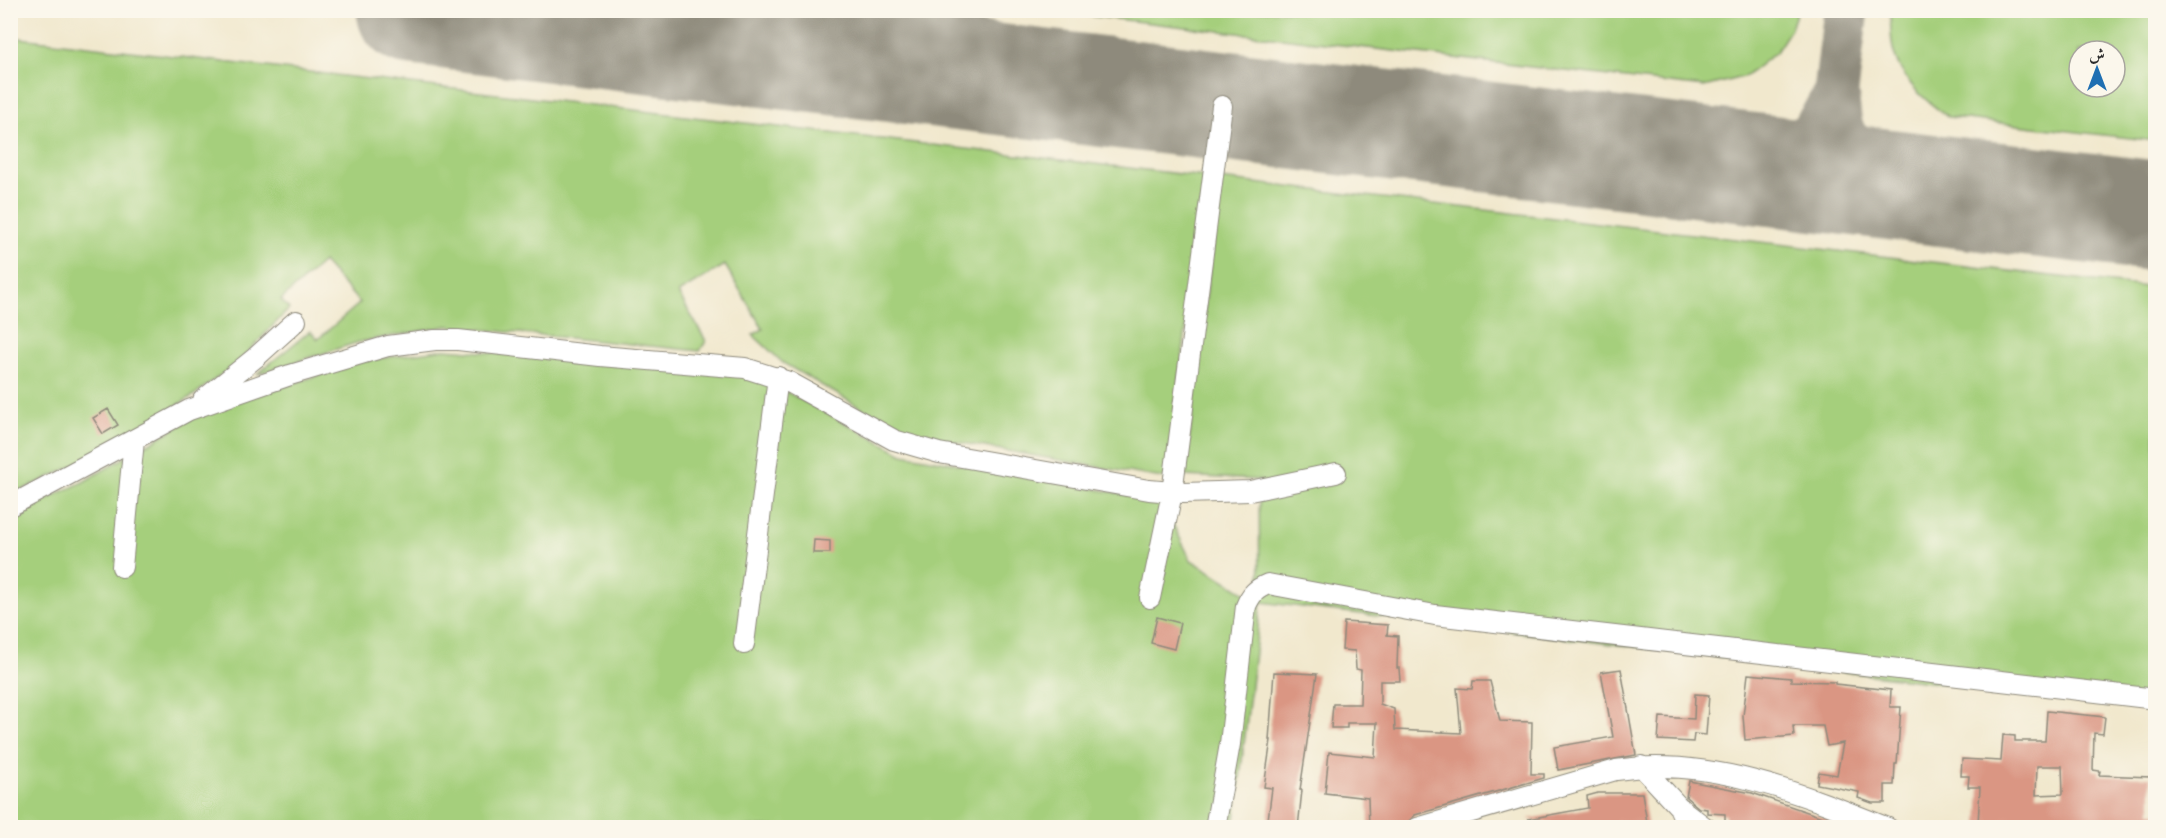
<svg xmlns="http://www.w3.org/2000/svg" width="2166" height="838" font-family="Alegreya,Amiri,serif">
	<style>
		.green { fill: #a5cf7c; stroke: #687d54; stroke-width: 1.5; fill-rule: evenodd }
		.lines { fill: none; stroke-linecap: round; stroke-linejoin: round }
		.taxiway { stroke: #8e8a7c; stroke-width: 45 }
		.runway { stroke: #8e8a7c; stroke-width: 111 }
		.building { fill: #da9683; fill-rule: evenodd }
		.minor-casing { stroke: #8e8a7c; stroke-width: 22 }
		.minor { stroke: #fff; stroke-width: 20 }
	</style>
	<rect width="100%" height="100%" fill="#fbf7ec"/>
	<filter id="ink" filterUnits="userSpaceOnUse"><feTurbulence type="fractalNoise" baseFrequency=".0167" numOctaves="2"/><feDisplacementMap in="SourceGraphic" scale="12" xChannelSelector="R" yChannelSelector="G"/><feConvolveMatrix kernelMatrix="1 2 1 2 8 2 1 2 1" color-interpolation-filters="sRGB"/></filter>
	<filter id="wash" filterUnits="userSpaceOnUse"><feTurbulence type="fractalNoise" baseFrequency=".008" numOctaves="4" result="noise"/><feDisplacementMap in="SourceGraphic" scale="24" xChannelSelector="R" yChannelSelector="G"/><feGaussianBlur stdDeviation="1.35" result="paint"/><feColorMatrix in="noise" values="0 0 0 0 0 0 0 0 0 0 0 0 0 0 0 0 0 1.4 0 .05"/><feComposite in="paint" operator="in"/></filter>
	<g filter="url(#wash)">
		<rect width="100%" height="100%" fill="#f1e8cd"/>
		<!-- green -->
		<path class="green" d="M 1047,11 L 1797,10 L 1797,11 L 1791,29 L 1776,52 L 1746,76 L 1704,87 Z
			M 1890,11 L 2155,11 L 2155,141 L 1949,117 C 1926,102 1902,81 1894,53 C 1890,40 1891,24 1890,11 ZM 2079,51 L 2115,51 L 2115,87 L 2079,87 Z
			M 11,37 L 1205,177 L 1167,479 L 922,436 L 875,416 L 783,363 L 753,335 L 763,329 L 725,265 L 678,293 L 706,341 L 700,351 L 447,326 L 359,342 L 257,374 L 310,331 L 318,339 L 360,303 L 323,262 L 281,300 L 289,309 L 239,361 L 191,397 L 73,466 L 11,495 Z
			M 1220,179 L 2155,288 L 2155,709 L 1261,602 L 1234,827 L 11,827 L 10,516 L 83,482 L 201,413 L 363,361 L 445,349 L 753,374 L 903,454 L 1161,501 L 1191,560 L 1260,602 L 1259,480 L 1185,476 Z"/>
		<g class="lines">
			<!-- taxiway -->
			<path class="taxiway" d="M 1836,92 L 1840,125 L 1849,145 L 1890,185
				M 1752,168 L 1780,158 L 1804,142 L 1822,118 L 1836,92 L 1846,10"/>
			<!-- runway -->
			<path class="runway" d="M 412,10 L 2156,216"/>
		</g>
		<g id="blocks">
			<!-- building -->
			<path class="building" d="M 108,409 L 118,425 L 103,434 L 93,418 Z
				M 814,540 L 830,541 L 830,553 L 813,553 Z
				M 1157,617 L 1180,623 L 1174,649 L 1151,643 Z
				M 1344,622 L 1388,625 L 1387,635 L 1398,636 L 1397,668 L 1399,668 L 1400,681 L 1380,681 L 1380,704 L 1394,709 L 1395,730 L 1461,733 L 1457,688 L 1472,689 L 1473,681 L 1490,681 L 1500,721 L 1532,722 L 1531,774 L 1544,774 L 1544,778 L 1415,815 L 1406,824 L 1391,825 L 1391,828 L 1369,828 L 1368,798 L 1325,793 L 1329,752 L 1375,757 L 1377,723 L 1347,723 L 1347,728 L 1331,728 L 1333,704 L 1360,704 L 1361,670 L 1356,669 L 1355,651 L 1342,650 Z
				M 1621,669 L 1636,755 L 1558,770 L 1554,747 L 1613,737 L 1601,672 Z
				M 1274,672 L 1317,674 L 1300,790 L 1302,790 L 1298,828 L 1267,828 L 1272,788 L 1264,787 L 1271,740 L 1269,740 Z
				M 1748,674 L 1791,678 L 1791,681 L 1835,682 L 1835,684 L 1891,690 L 1890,707 L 1901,707 L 1897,764 L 1895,764 L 1894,785 L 1885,785 L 1885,803 L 1872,803 L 1858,798 L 1859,792 L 1817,784 L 1819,772 L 1837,775 L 1843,743 L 1827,746 L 1823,726 L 1793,726 L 1794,736 L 1745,740 L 1743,716 Z
				M 1695,694 L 1709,695 L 1706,735 L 1694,734 L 1693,742 L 1658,740 L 1660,717 L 1694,719 Z
				M 2047,711 L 2105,717 L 2103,734 L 2094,733 L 2093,770 L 2100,771 L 2099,775 L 2151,777 L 2151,812 L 2156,812 L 2156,828 L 1989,828 L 1989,826 L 1978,825 L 1980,787 L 1968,787 L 1969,776 L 1961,776 L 1962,759 L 2001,761 L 2003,735 L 2015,736 L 2015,741 L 2045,741 ZM 2037,766 L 2062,766 L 2063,794 L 2036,795 Z
				M 1689,781 L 1752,793 L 1854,828 L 1725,827 L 1725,814 L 1707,813 L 1707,809 L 1699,808 L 1686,797 Z
				M 1598,793 L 1642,793 L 1648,828 L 1567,827 L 1528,819 L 1588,808 L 1587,796 Z"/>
		</g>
	</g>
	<g filter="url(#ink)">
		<use href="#blocks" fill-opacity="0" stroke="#8e8a7c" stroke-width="1.5"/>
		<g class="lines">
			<defs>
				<path id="minor" d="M 203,400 L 255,358 L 296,321
					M 10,506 L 189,410 L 290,375 L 388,346 L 435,340 L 458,340 L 600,356 L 745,368 L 789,382 L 894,440 L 939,453 L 1149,490 L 1184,493 L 1250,491 L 1336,473
					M 122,567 L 134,440
					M 1150,598 L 1172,493 L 1222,106
					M 744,644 L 778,377
					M 1641,766 L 1679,807 L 1688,828
					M 1681,809 L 1706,828
					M 1215,828 L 1230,744 L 1246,606 C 1251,594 1256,589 1268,584 L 1435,615 L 2156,699
					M 1417,828 L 1616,770 C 1709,756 1803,794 1888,828"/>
			</defs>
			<!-- minor casing -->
			<use href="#minor" class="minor-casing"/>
			<!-- minor -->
			<use href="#minor" class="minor"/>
		</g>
	</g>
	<!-- margin -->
	<rect width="2166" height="838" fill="none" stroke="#fbf7ec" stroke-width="36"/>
	<!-- north arrow -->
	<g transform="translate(2097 69)"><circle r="28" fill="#fbf7ec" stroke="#a8a59f" stroke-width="1.5"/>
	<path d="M0-4.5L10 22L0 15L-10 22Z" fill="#1f6fb2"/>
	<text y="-9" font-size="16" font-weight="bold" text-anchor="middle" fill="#2b2b2b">ش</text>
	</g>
</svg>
